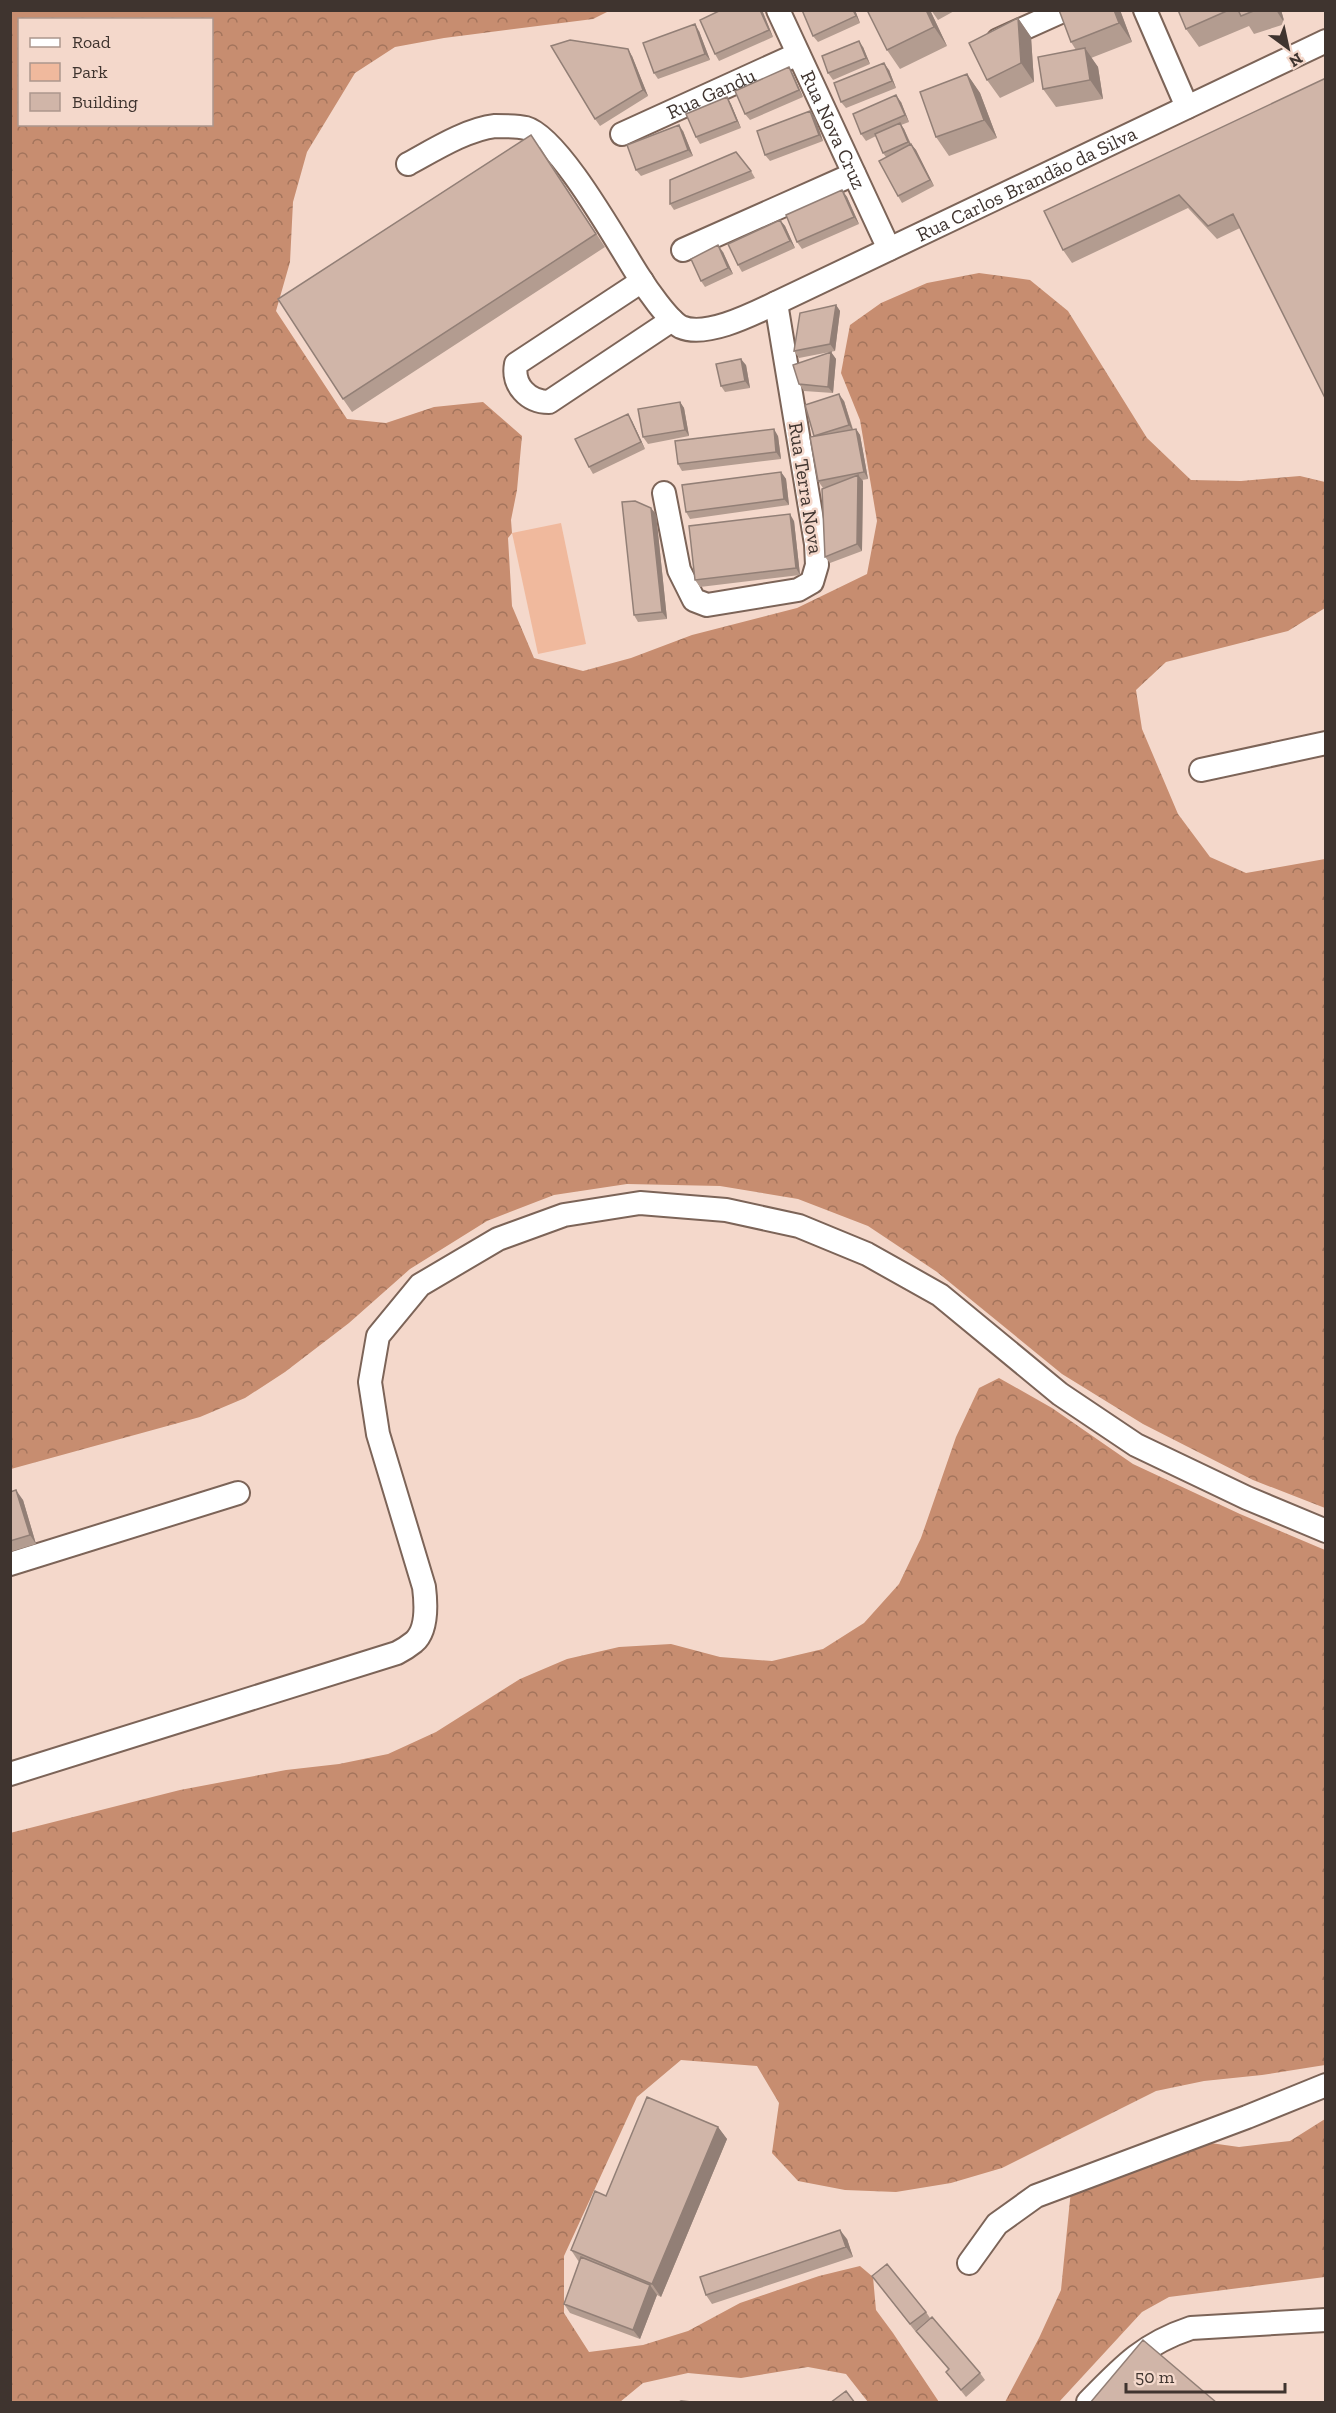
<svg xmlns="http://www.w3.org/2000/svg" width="1336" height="2413" font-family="'Zilla Slab',serif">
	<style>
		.green { fill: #f0b99d }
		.forest { fill: url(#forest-crowns); fill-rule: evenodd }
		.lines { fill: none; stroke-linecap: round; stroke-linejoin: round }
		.minor-casing { stroke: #7c6458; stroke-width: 26 }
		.minor { stroke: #fff; stroke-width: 22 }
		.wall { fill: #b39c90 }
		.shaded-wall { fill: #927f76 }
		.building { fill: #d0b5a8; stroke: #927f76; stroke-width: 1.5 }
		.labels { text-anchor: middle; stroke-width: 5; stroke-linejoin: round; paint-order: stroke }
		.street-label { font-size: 20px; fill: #3f342f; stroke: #f4d8cb }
	</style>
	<defs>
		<pattern id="forest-crowns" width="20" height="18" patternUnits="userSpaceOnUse" patternTransform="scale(1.5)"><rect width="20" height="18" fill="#c78d70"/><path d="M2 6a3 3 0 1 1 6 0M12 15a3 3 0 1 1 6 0" fill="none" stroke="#a3745c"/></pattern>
	</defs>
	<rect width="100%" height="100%" fill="#f4d8cb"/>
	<!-- green -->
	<path class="green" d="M 561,523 L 586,644 L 538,654 L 512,533 Z"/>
	<!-- forest -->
	<path class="forest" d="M 11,11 L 609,11 L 593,19 L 444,38 L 395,47 L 355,73 L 307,152 L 293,202 L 290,262 L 276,311 L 347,419 L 386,423 L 434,407 L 483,402 L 522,436 L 517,490 L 511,520 L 512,533 L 508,538 L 512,606 L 534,658 L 583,671 L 631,658 L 692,635 L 797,608 L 867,574 L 877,521 L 860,420 L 841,373 L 850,325 L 881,303 L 927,283 L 979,273 L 1030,280 L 1068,311 L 1147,438 L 1191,480 L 1241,481 L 1300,476 L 1325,482 L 1325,608 L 1288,631 L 1166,662 L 1136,690 L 1142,729 L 1178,814 L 1210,857 L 1246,873 L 1325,859 L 1325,1508 L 1253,1480 L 1143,1424 L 1062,1374 L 937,1272 L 868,1226 L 798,1199 L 720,1186 L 627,1184 L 554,1195 L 487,1221 L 410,1269 L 349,1323 L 285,1372 L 245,1398 L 200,1417 L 11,1469 ZM 20,20 L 212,20 L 212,124 L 20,124 Z
		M 999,1378 L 1052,1408 L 1133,1464 L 1240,1514 L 1325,1550 L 1325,2065 L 1262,2075 L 1204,2081 L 1156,2091 L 1002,2168 L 951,2183 L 896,2192 L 845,2190 L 798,2181 L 772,2153 L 779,2103 L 757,2066 L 681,2060 L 637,2097 L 564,2256 L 564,2313 L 589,2352 L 643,2345 L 688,2331 L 740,2303 L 819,2276 L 860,2266 L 873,2277 L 876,2310 L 893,2333 L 939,2402 L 868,2402 L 846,2374 L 808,2367 L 741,2378 L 688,2373 L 643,2383 L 620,2402 L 11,2402 L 10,1833 L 180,1790 L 286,1770 L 339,1764 L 388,1754 L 436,1732 L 520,1679 L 567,1659 L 619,1647 L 671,1644 L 720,1657 L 772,1661 L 823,1649 L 864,1623 L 899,1584 L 921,1538 L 956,1437 L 979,1388 Z
		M 1325,2119 L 1325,2277 L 1169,2297 L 1142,2312 L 1059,2402 L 1005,2402 L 1039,2338 L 1061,2290 L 1071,2190 L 1097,2167 L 1140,2144 L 1189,2140 L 1239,2147 L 1290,2141 Z"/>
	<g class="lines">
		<defs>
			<g id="minor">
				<path id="s1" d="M 778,10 L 889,249"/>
				<path d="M 1145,10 L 1187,107"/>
				<path d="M 998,40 L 1065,10"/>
				<path id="s2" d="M 622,134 L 798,54"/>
				<path id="s3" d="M 408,164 C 432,151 467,129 495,126 C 504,126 518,126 526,128 C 559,137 618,244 638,275 C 646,288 668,320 681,327 C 706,338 753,314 776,303 L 1326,41"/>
				<path d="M 683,250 L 854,174"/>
				<path d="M 642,281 L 516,364 C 512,385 528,402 549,402 L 672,320"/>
				<path d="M 664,493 L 679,570 L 694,600 L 707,605 L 798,590 L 812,582 L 817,565 L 816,544 L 776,303"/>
				<path d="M 1201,770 L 1326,743"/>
				<path d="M 10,1564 L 238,1493"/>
				<path d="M 10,1774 L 397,1653 C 403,1650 409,1646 414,1642 C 428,1630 426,1603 424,1587 L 378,1434 L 370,1382 L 378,1336 L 420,1285 L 498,1239 L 564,1215 L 640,1203 L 726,1210 L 799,1226 L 867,1254 L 940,1295 L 1060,1394 L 1136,1445 L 1247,1498 L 1326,1531"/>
				<path d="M 969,2263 L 997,2224 L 1036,2196 L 1247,2117 L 1326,2085"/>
				<path d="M 1088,2402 C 1122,2367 1143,2344 1191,2328 L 1326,2320"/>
			</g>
		</defs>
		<!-- minor casing -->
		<use href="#minor" class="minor-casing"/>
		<!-- minor -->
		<use href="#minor" class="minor"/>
	</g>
	<!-- wall -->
	<path class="wall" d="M 721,10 L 762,10 L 773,37 L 719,61 L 715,54 Z
		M 802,10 L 855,10 L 860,23 L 818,42 L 813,36 Z
		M 930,10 L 947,46 L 900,69 L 887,50 Z
		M 931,10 L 956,10 L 938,20 Z
		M 1120,10 L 1132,42 L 1091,58 L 1098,67 L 1103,99 L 1056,107 L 1043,89 L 1076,50 L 1071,42 Z
		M 1178,10 L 1281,10 L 1285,24 L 1254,34 L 1249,26 L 1199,47 L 1186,29 Z
		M 1018,18 L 1031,37 L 1034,82 L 1000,98 L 987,80 Z
		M 699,31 L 710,60 L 658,79 L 654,73 Z
		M 863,47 L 870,64 L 833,80 L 828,73 Z
		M 632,56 L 648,96 L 600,126 L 595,119 Z
		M 889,70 L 896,88 L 846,108 L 841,102 Z
		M 793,74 L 803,97 L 750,120 L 745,114 Z
		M 967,74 L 980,93 L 997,138 L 949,156 L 936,137 Z
		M 1326,78 L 1240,228 L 1217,239 L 1188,208 L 1072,263 L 1063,250 Z
		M 727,97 L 731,104 L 741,128 L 700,144 L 696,137 Z
		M 901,102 L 909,122 L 901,125 L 904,129 L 911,144 L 916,150 L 934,186 L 902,203 L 898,196 L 886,157 L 883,153 L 876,136 L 866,141 L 861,134 Z
		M 810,111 L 815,118 L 823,141 L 770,161 L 765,155 Z
		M 683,131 L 693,156 L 641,176 L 636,170 Z
		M 540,147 L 605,247 L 352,412 L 343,399 Z
		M 751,171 L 755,178 L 674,210 L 670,204 Z
		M 842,190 L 847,197 L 859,224 L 802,249 L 797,242 Z
		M 780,220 L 785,226 L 795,248 L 742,272 L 738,265 Z
		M 723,252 L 733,274 L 705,287 L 701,281 Z
		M 836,305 L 840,311 L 835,351 L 799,358 L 794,351 Z
		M 831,352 L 836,359 L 833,393 L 804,391 L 799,384 Z
		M 746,365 L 750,388 L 725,392 L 721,386 Z
		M 844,401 L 853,429 L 856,429 L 860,435 L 868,479 L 862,480 L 863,481 L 862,551 L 830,563 L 825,557 L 826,487 L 823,488 L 818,481 L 814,436 Z
		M 680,402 L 684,408 L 689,436 L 648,444 L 643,437 Z
		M 632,421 L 645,449 L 593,474 L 589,467 Z
		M 778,436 L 781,459 L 682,471 L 678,464 Z
		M 781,472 L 786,479 L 789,505 L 690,519 L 686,512 Z
		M 656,514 L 667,619 L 638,622 L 634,615 Z
		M 794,521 L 800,575 L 700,587 L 695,580 Z
		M 10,1492 L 23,1500 L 36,1544 L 10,1552 Z
		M 718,2127 L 727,2139 L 661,2297 L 657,2295 L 640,2339 L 570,2313 L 564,2304 L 579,2262 L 571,2250 L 606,2196 Z
		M 847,2239 L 853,2257 L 712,2304 L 706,2295 Z
		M 872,2276 L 926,2312 L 930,2318 L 915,2331 Z
		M 916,2331 L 980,2373 L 985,2380 L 966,2397 L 946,2372 L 949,2370 Z"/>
	<!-- shaded-wall -->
	<path class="shaded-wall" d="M 760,10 L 762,10 L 773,37 L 769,30 Z
		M 853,10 L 855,10 L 860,23 L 856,16 Z
		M 926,10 L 930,10 L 947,46 L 934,27 Z
		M 1114,10 L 1120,10 L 1132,42 L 1119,23 Z
		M 1276,10 L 1281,10 L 1285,24 Z
		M 1018,18 L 1031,37 L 1034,82 L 1021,63 Z
		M 695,24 L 699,31 L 710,60 L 705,54 Z
		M 859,41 L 863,47 L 870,64 L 866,58 Z
		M 1085,48 L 1098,67 L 1103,99 L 1090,80 Z
		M 628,49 L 632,56 L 648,96 L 643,90 Z
		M 884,63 L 889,70 L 896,88 L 892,81 Z
		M 789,67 L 793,74 L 803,97 L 799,90 Z
		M 967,74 L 980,93 L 997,138 L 984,120 Z
		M 896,95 L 901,102 L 909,122 L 905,115 Z
		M 727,97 L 731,104 L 741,128 L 737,121 Z
		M 810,111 L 815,118 L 823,141 L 819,135 Z
		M 900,123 L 904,129 L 912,148 L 908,142 Z
		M 679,125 L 683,131 L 693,156 L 688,150 Z
		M 911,144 L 916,150 L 934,186 L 930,180 Z
		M 842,190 L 847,197 L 859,224 L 854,217 Z
		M 780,220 L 785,226 L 795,248 L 790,241 Z
		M 718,245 L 723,252 L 733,274 L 728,268 Z
		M 836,305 L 840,311 L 835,351 L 830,344 Z
		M 831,352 L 836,359 L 833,393 L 828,387 Z
		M 741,359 L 746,365 L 750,388 L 745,381 Z
		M 839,394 L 844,401 L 853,431 L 849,425 Z
		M 680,402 L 684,408 L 689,436 L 685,430 Z
		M 628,414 L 632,421 L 645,449 L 641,442 Z
		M 774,429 L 778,436 L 781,459 L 776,452 Z
		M 856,429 L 860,435 L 868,479 L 864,472 Z
		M 781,472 L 786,479 L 789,505 L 784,499 Z
		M 858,475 L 863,481 L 862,551 L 857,544 Z
		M 651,508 L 656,514 L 667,619 L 662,612 Z
		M 790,514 L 794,521 L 800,575 L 796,568 Z
		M 16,1490 L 23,1500 L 36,1544 L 30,1535 Z
		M 718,2127 L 727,2139 L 661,2297 L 652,2284 Z
		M 840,2230 L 847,2239 L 853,2257 L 846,2247 Z
		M 650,2285 L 657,2295 L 640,2339 L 633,2330 Z"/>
	<!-- building -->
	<path class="building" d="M 721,10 L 760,10 L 769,30 L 715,54 L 700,20 Z
		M 802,10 L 853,10 L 856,16 L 813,36 Z
		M 867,10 L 926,10 L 934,27 L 887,50 Z
		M 1059,10 L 1114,10 L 1119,23 L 1071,42 Z
		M 1178,10 L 1229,10 L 1186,29 Z
		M 1238,10 L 1256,10 L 1241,16 Z
		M 1018,18 L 1021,63 L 987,80 L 969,43 Z
		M 695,24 L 705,54 L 654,73 L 643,43 Z
		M 570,40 L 628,49 L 643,90 L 595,119 L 551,46 Z
		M 859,41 L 866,58 L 828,73 L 822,56 Z
		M 1085,48 L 1090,80 L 1043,89 L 1038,57 Z
		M 884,63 L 892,81 L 841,102 L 834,83 Z
		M 789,67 L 799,90 L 745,114 L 735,91 Z
		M 967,74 L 984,120 L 936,137 L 920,92 Z
		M 1326,78 L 1326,400 L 1233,214 L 1208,226 L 1179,195 L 1063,250 L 1044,211 Z
		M 896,95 L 905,115 L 861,134 L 853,114 Z
		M 727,97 L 737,121 L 696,137 L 686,114 Z
		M 810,111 L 819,135 L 765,155 L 757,131 Z
		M 900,123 L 908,142 L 883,153 L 875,134 Z
		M 679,125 L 688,150 L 636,170 L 627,145 Z
		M 531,135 L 596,234 L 343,399 L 278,299 Z
		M 911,144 L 930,180 L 898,196 L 879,161 Z
		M 736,152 L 751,171 L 670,204 L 670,180 Z
		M 842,190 L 854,217 L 797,242 L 786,215 Z
		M 780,220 L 790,241 L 738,265 L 728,244 Z
		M 718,245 L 728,268 L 701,281 L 691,259 Z
		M 836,305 L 830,344 L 794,351 L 800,313 Z
		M 831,352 L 828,387 L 799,384 L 793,365 Z
		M 741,359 L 745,381 L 721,386 L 716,364 Z
		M 839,394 L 849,425 L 814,436 L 805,405 Z
		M 680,402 L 685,430 L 643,437 L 638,409 Z
		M 628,414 L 641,442 L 589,467 L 575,439 Z
		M 774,429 L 776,452 L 678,464 L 675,441 Z
		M 856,429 L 864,472 L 818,481 L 810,437 Z
		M 781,472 L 784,499 L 686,512 L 682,485 Z
		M 858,475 L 857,544 L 825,557 L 822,489 Z
		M 635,501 L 651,508 L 662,612 L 634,615 L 622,502 Z
		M 790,514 L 796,568 L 695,580 L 689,526 Z
		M 16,1490 L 30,1535 L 10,1541 L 10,1492 Z
		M 647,2097 L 718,2127 L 652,2284 L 571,2250 L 595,2191 L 606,2196 Z
		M 840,2230 L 846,2247 L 706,2295 L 700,2277 Z
		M 581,2257 L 650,2285 L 633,2330 L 564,2304 Z
		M 887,2264 L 926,2312 L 910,2324 L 872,2276 Z
		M 932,2317 L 980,2373 L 961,2390 L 946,2372 L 949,2369 L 916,2331 Z
		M 1143,2340 L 1217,2403 L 1090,2403 Z
		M 846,2391 L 855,2403 L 830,2403 Z
		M 681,2401 L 703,2403 L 677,2403 Z"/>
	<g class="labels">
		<!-- street labels -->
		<g class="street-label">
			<text dy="7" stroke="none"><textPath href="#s2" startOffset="98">Rua Gandu</textPath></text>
			<text dy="7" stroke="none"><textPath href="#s1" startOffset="132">Rua Nova Cruz</textPath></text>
			<text dy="7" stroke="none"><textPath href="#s3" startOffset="759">Rua Carlos Brandão da Silva</textPath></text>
			<text transform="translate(806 488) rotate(81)" y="7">Rua Terra Nova</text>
		</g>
	</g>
	<!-- border -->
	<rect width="1336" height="2413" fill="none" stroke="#3f342f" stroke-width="24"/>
	<!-- legend -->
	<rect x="18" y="18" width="195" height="108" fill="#f4d8cb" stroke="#ac968d" stroke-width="1.5"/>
	<rect x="30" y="38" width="30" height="9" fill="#ffffff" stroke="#ac968d" stroke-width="1.5"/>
	<text x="72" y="48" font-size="18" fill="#3f342f">Road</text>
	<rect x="30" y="63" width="30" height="18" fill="#f0b99d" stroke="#ac968d" stroke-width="1.5"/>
	<text x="72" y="78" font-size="18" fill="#3f342f">Park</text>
	<rect x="30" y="93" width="30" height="18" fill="#d0b5a8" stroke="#ac968d" stroke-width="1.5"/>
	<text x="72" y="108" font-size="18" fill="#3f342f">Building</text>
	<!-- north arrow -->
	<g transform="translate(1288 48) rotate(147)" stroke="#f4d8cb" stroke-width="4.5" paint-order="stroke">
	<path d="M0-4.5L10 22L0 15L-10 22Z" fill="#3f342f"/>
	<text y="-9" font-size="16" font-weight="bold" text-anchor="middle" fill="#3f342f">N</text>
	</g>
	<!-- scale -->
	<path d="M1126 2383v9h159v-9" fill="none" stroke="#3f342f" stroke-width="3"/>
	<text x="1135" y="2383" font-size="18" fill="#3f342f" stroke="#f4d8cb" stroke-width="4.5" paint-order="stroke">50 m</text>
</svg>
